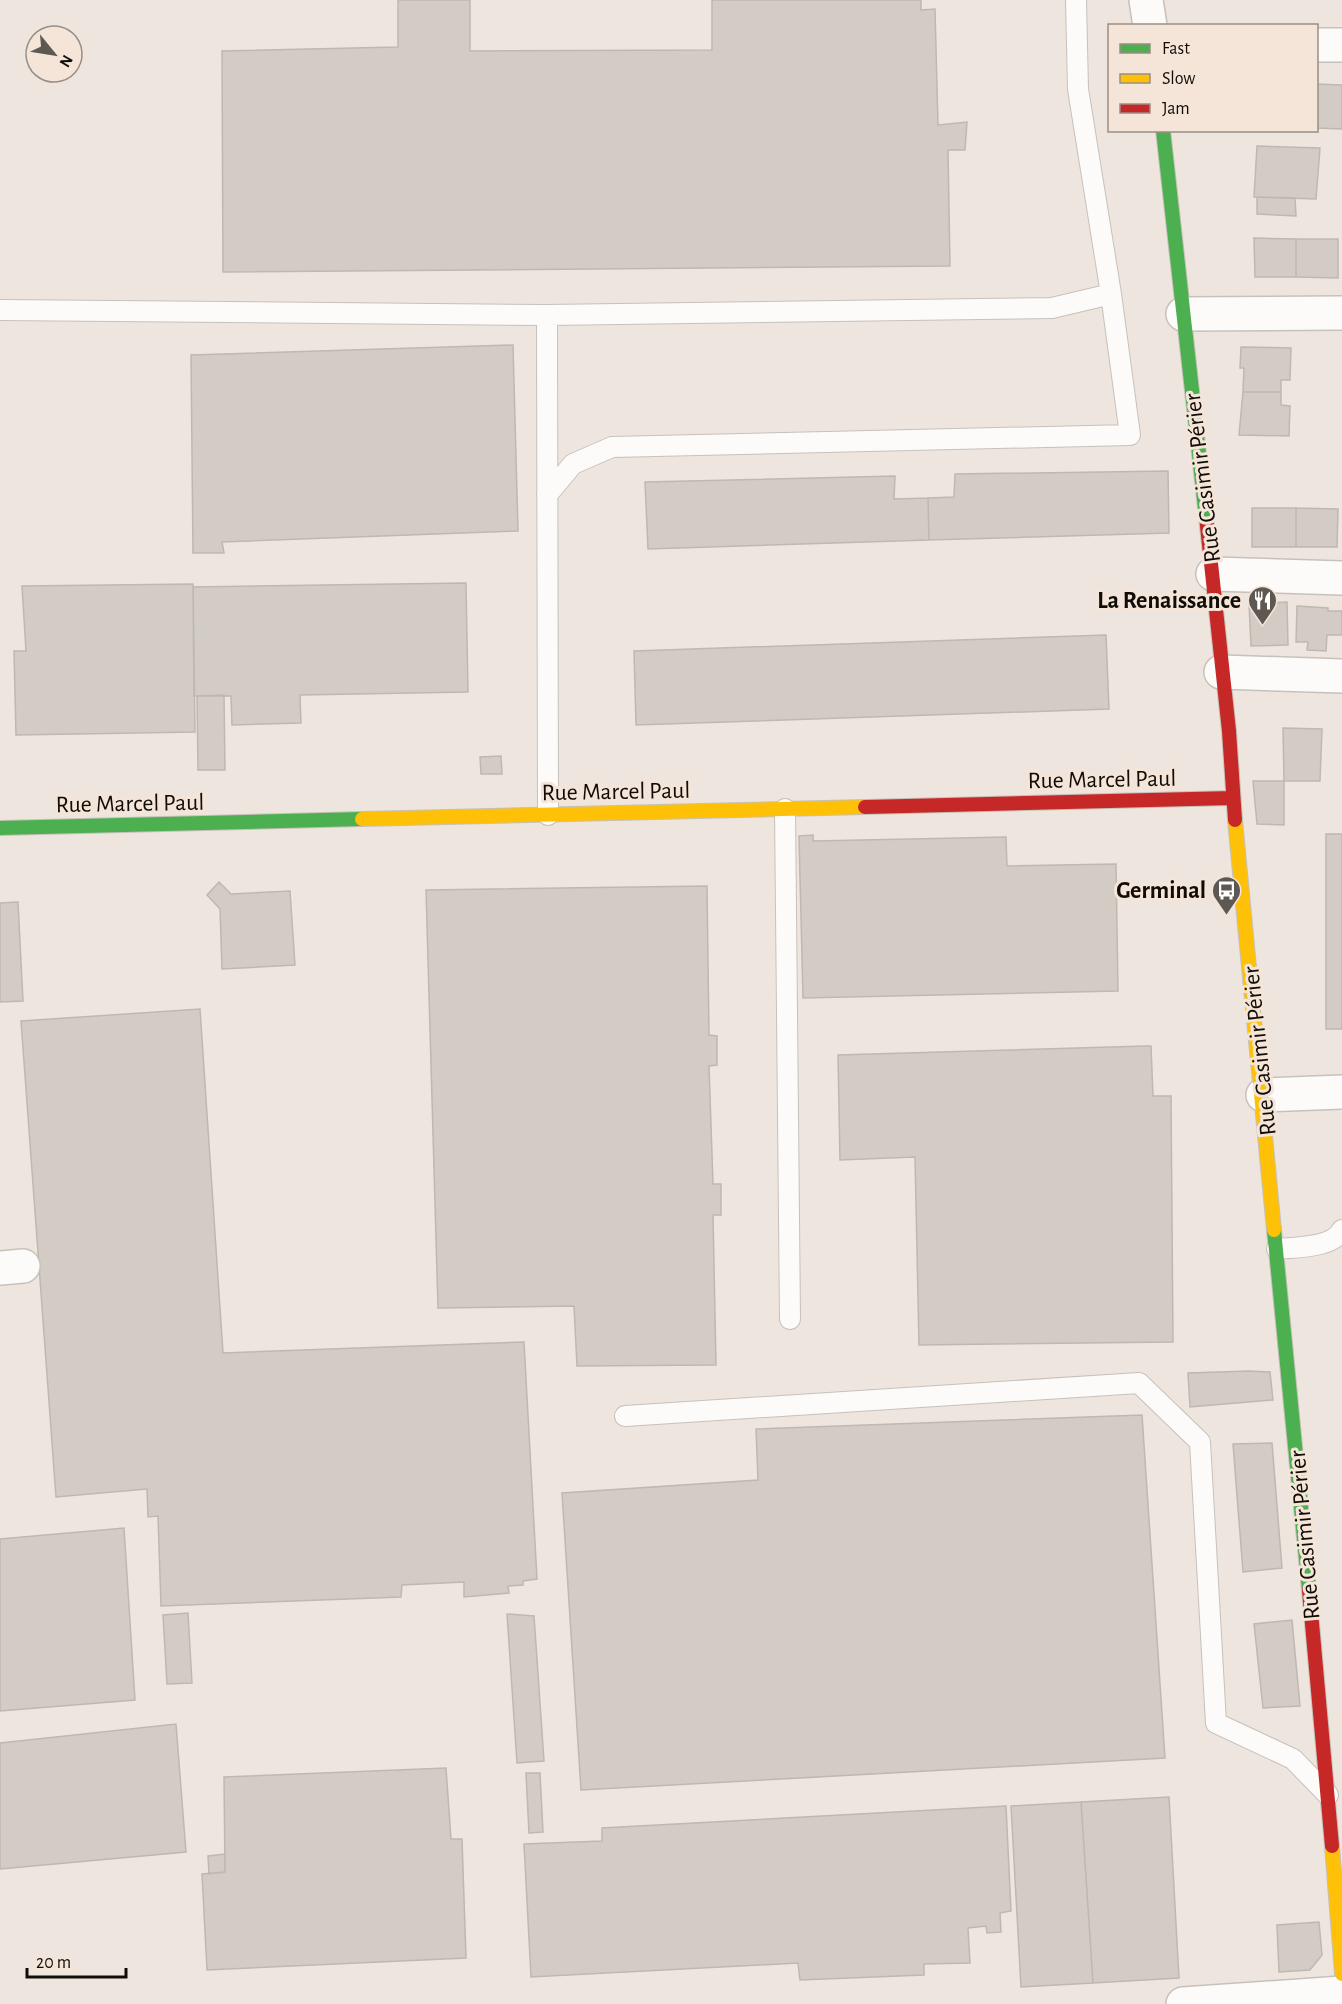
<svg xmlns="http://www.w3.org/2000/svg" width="1342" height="2004" font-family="'Alegreya Sans',sans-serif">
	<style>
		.building { fill: #d2ccc5; stroke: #beb8b1; stroke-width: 1.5 }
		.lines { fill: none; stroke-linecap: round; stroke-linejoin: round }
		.lane-casing { stroke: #c7c1bb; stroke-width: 22 }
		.street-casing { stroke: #c7c1bb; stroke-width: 36 }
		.fast-casing { stroke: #c7c1bb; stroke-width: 16 }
		.slow-casing { stroke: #c7c1bb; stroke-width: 16 }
		.jam-casing { stroke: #c7c1bb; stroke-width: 16 }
		.lane { stroke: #fcfbfa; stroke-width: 20 }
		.street { stroke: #fcfbfa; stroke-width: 33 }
		.fast { stroke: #4caf50; stroke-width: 14 }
		.slow { stroke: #ffc107; stroke-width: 14 }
		.jam { stroke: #c62828; stroke-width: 14 }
		.labels { text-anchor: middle; stroke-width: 6; stroke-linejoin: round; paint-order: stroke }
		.street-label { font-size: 24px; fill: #100c07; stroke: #f4e5d8 }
		.poi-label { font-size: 24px; font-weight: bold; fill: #100c07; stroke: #f4e5d8; text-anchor: end }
	</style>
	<rect width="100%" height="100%" fill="#eee6de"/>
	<!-- building -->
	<path class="building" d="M 398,0 L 470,0 L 470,51 L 712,50 L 712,0 L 921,0 L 921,10 L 935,9 L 938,125 L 967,122 L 965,150 L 948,150 L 950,266 L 223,272 L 222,51 L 398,47 Z
		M 1316,84 L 1342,85 L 1342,129 L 1316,128 Z
		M 1257,146 L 1320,148 L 1316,199 L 1254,197 Z
		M 1257,197 L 1295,198 L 1296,216 L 1257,214 Z
		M 1254,238 L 1296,239 L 1296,277 L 1255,277 Z
		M 1296,239 L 1338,239 L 1338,278 L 1296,277 Z
		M 513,345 L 518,531 L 222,542 L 224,553 L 193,553 L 191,355 Z
		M 1241,347 L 1291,348 L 1290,380 L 1281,380 L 1281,392 L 1243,392 L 1244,368 L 1240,368 Z
		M 1243,392 L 1281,392 L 1281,405 L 1290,406 L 1289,436 L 1239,435 Z
		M 1168,471 L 1169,533 L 929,540 L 928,498 L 954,497 L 955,474 Z
		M 895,476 L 894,499 L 928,498 L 929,540 L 648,549 L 645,482 Z
		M 1252,508 L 1296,508 L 1296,547 L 1252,547 Z
		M 1296,508 L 1338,509 L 1337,547 L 1296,547 Z
		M 466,583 L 468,692 L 300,695 L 301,723 L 232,725 L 231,696 L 194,696 L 193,587 Z
		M 193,584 L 195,732 L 16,735 L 14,651 L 26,651 L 22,586 Z
		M 1287,602 L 1288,645 L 1251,646 L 1249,604 Z
		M 1297,606 L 1328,608 L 1328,611 L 1342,611 L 1342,635 L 1327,635 L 1326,651 L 1307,650 L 1308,642 L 1296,642 Z
		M 1106,635 L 1109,709 L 636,725 L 634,651 Z
		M 224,695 L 225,770 L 198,770 L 197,696 Z
		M 1283,728 L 1322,729 L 1320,781 L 1284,781 Z
		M 501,756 L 502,774 L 481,774 L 480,757 Z
		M 1253,781 L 1284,781 L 1284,825 L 1257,824 Z
		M 1326,834 L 1342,834 L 1342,1029 L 1326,1029 Z
		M 813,835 L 813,841 L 1006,837 L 1007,866 L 1116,864 L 1118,991 L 803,998 L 799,836 Z
		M 219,882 L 231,894 L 290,891 L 295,965 L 222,969 L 220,909 L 207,895 Z
		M 707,886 L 709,1035 L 717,1036 L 717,1065 L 709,1066 L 713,1184 L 721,1184 L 721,1215 L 713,1215 L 716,1365 L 577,1366 L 574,1306 L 438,1308 L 426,890 Z
		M 18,902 L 23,1001 L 0,1002 L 0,903 Z
		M 200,1009 L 223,1353 L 524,1342 L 537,1579 L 523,1581 L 523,1585 L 508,1586 L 509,1593 L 464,1597 L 464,1582 L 402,1585 L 401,1597 L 161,1606 L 158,1516 L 148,1517 L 147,1489 L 56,1497 L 21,1021 Z
		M 1145,1046 L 1151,1046 L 1153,1096 L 1171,1096 L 1173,1342 L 919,1345 L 915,1157 L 840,1160 L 838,1055 Z
		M 1249,1371 L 1270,1372 L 1273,1400 L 1190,1407 L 1188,1373 Z
		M 1142,1415 L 1165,1758 L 581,1790 L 562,1493 L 758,1480 L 756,1429 Z
		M 1272,1443 L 1282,1568 L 1243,1572 L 1233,1444 Z
		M 124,1528 L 135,1700 L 0,1711 L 0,1539 Z
		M 188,1613 L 192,1683 L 167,1684 L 163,1615 Z
		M 507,1614 L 534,1616 L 544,1761 L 517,1763 Z
		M 1292,1620 L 1300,1706 L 1263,1708 L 1254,1624 Z
		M 176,1724 L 186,1852 L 0,1869 L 0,1743 Z
		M 446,1768 L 451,1839 L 462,1839 L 466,1958 L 207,1970 L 202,1874 L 225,1872 L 224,1777 Z
		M 526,1773 L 540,1773 L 543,1832 L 529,1833 Z
		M 1169,1797 L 1179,1978 L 1093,1983 L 1081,1802 Z
		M 1081,1802 L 1093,1983 L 1021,1987 L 1011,1806 Z
		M 1006,1806 L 1011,1911 L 1000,1913 L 1001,1932 L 987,1933 L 986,1926 L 968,1928 L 970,1963 L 924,1964 L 924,1975 L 800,1980 L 798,1963 L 531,1977 L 524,1844 L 602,1841 L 602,1828 Z
		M 225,1854 L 225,1872 L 209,1874 L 208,1856 Z
		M 1319,1922 L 1322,1955 L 1310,1970 L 1279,1972 L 1277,1925 Z"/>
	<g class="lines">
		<defs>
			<path id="lane" d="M 0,310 L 547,315
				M 547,495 L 573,464 L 612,447 L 1130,435 L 1111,294
				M 785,809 L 790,1319
				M 548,815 L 547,315 L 1052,308 L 1111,294 L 1078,89 L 1076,0
				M 1277,1249 C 1296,1247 1333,1248 1342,1230
				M 625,1416 L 1139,1383 L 1200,1442 L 1216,1723 L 1293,1759 L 1328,1795"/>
			<path id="street" d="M 1146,0 L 1150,26
				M 1316,45 L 1342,45
				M 1183,314 L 1342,313
				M 1213,574 L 1342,578
				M 1221,672 L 1342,676
				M 1263,1095 L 1342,1092
				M 0,1268 L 23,1266
				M 1183,2004 L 1342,1993"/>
			<path id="fast" d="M 1163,130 L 1207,526
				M 0,828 L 362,819
				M 1274,1230 L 1309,1590"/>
			<path id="slow" d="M 362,819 L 865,807
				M 1235,820 L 1274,1230
				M 1332,1846 L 1342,1974"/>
			<path id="jam" d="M 1207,526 L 1229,731 L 1235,820
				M 865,807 L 1233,798
				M 1309,1590 L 1332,1846"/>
		</defs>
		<!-- lane casing -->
		<use href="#lane" class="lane-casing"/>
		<!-- street casing -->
		<use href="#street" class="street-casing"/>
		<!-- fast casing -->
		<use href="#fast" class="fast-casing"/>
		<!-- slow casing -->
		<use href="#slow" class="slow-casing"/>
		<!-- jam casing -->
		<use href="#jam" class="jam-casing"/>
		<!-- lane -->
		<use href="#lane" class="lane"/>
		<!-- street -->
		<use href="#street" class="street"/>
		<!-- fast -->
		<use href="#fast" class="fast"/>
		<!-- slow -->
		<use href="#slow" class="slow"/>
		<!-- jam -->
		<use href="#jam" class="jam"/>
	</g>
	<!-- icons -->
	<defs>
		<symbol id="restaurant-pin" viewBox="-11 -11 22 30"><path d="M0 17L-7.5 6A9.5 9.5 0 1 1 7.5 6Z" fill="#5e5852" stroke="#f4e5d8"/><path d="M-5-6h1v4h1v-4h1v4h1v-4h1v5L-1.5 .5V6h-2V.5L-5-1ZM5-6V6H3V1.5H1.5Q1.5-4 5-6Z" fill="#fff"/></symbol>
		<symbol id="bus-pin" viewBox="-11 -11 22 30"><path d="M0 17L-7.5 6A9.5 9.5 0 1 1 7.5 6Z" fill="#5e5852" stroke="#f4e5d8"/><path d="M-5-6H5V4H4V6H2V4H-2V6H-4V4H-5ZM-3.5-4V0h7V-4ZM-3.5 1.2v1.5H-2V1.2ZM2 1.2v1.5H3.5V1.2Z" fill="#fff"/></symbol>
	</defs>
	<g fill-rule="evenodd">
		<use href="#restaurant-pin" x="1246" y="584" width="33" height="45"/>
		<use href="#bus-pin" x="1210" y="874" width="33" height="45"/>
	</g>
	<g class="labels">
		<!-- street labels -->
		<g class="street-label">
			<text transform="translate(1202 478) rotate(-97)" y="8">Rue Casimir Périer</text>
			<text transform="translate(1102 779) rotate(-1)" y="8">Rue Marcel Paul</text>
			<text transform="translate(616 791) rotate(-1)" y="8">Rue Marcel Paul</text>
			<text transform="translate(130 803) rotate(-1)" y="8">Rue Marcel Paul</text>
			<text transform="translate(1259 1051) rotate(-96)" y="8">Rue Casimir Périer</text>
			<text transform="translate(1304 1535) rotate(-95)" y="8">Rue Casimir Périer</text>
		</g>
		<!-- poi labels -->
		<g class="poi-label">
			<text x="1241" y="608">La Renaissance</text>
			<text x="1206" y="898">Germinal</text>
		</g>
	</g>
	<!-- legend -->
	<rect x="1108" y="24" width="210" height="108" fill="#f4e5d8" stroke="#998e84" stroke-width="1.5"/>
	<rect x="1120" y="44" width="30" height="9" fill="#4caf50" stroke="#998e84" stroke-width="1.5"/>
	<text x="1162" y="54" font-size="18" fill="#100c07">Fast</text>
	<rect x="1120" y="74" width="30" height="9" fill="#ffc107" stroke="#998e84" stroke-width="1.5"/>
	<text x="1162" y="84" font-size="18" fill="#100c07">Slow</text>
	<rect x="1120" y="104" width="30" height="9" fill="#c62828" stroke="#998e84" stroke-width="1.5"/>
	<text x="1162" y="114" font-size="18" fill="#100c07">Jam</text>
	<!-- north arrow -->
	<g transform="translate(54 54) rotate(120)"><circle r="28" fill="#f4e5d8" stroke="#998e84" stroke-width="1.5"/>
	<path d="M0-4.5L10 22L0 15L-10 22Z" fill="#5e5852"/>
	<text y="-9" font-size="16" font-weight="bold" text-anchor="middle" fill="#100c07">N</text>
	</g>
	<!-- scale -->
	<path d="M27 1968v9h99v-9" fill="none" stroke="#100c07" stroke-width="3"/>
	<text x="36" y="1968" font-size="18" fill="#100c07" stroke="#f4e5d8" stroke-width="4.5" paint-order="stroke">20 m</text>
</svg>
